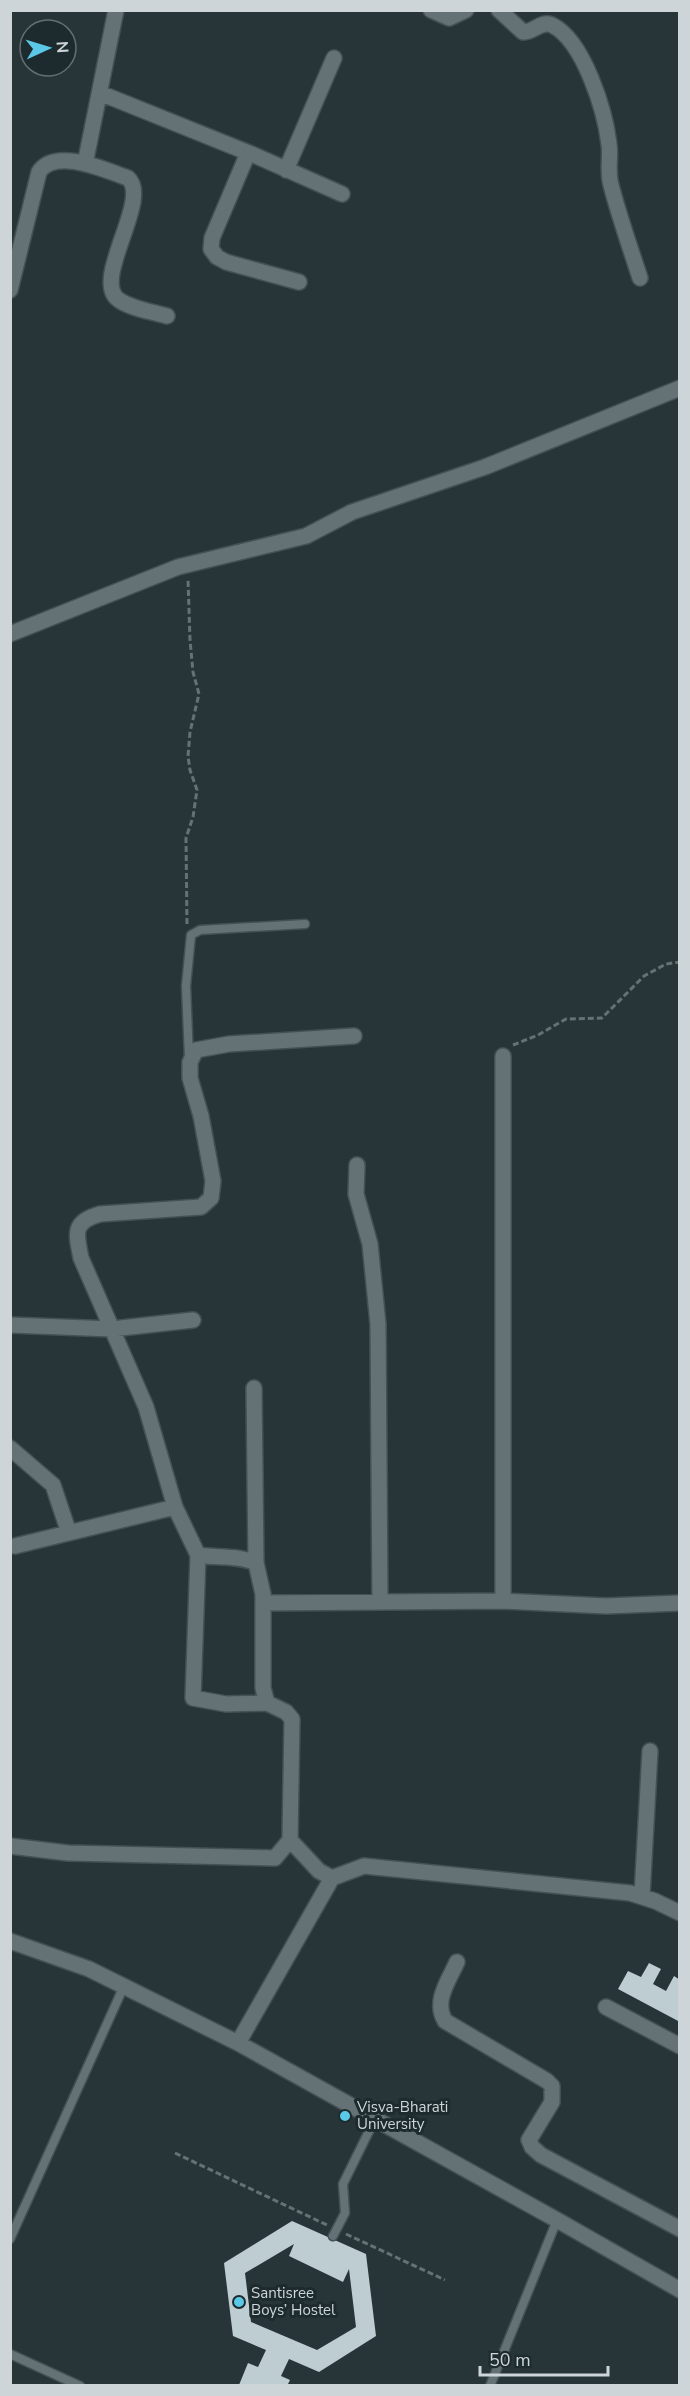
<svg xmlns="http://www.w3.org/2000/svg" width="690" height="2396" font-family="'Nunito Sans',sans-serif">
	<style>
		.building { fill: #bdcdd2; fill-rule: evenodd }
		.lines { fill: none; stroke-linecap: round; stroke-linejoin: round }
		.service-casing { stroke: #455054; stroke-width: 11 }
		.minor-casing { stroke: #455054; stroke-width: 18 }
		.path { stroke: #667174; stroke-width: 3; stroke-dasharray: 6 3; stroke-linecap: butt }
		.service { stroke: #647276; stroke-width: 8 }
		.minor { stroke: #647276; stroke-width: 15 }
		.poi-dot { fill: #5ac8e6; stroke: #1e2b2e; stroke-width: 2 }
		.labels { text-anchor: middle; stroke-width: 6; stroke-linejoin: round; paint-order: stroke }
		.poi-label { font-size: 15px; fill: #cdd5d8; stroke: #1e2b2e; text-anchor: start }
	</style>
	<rect width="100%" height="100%" fill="#283538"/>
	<!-- building -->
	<path class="building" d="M 649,1963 L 661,1969 L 653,1984 L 666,1991 L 674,1976 L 680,1980 L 680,2022 L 618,1989 L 628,1971 L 641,1977 Z
		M 292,2221 L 366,2254 L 376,2336 L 319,2372 L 289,2359 L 281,2376 L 290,2380 L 287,2386 L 241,2386 L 239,2385 L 248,2363 L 258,2367 L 266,2350 L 233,2336 L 224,2263 ZM 294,2244 L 289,2256 L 343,2282 L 349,2269 L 356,2327 L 317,2350 L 251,2322 L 245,2273 Z"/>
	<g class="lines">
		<defs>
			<path id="service" d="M 189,1058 L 186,986 L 191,935 L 200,930 L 305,924
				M 333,2236 L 345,2213 L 343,2184 L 375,2119
				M 10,2239 L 124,1986
				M 10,2354 L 80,2386
				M 490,2386 L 557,2220"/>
			<path id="minor" d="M 431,10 L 449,18 L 466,10
				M 499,10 L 523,32 C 533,33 541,20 552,25 C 584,41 605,111 609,144 C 611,157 607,171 611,185 C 619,216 630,247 640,278
				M 100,93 L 254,155 L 342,194
				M 248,153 L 212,238 L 211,249 L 217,257 L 226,262 L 299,282
				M 85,164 L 116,10
				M 286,170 L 334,58
				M 10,290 L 39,172 C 55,147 105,170 128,178 C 152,199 90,281 119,300 C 132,309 153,312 167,316
				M 10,634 L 178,567 L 306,536 L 352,512 L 485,467 L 680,388
				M 357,1165 L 356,1194 L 370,1244 L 378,1324 L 380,1602
				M 10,1325 L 112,1329 L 193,1320
				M 254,1388 L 256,1563
				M 10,1448 L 53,1485 L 69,1533
				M 15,1546 L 175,1507
				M 198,1555 L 193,1698 L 226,1704 L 267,1703
				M 503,1601 L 606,1606 L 680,1603
				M 263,1603 L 503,1601 L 503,1056
				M 10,1846 L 68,1853 L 275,1858 L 290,1840
				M 332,1878 L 319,1871 L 290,1840 L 292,1719 L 286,1712 L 267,1703 L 263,1688 L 263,1594 L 256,1563 C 239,1555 216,1558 198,1555 L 175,1507 L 146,1407 L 81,1258 C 76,1233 72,1222 100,1214 L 201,1207 L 211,1198 L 213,1181 L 201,1116 L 190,1078 L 190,1062 L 196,1050 L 229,1044 L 354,1036
				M 642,1896 L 650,1751
				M 10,1941 L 89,1969 L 238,2043 L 557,2220 L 680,2290
				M 457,1962 C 449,1980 433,2001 445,2021 L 547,2081 L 552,2086 L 552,2102 L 529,2140 L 532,2147 L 541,2155 L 680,2229
				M 606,2007 L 680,2046
				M 238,2043 L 332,1878 L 364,1866 L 630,1893 L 655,1901 L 680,1913"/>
		</defs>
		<!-- service casing -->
		<use href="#service" class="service-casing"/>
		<!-- minor casing -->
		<use href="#minor" class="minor-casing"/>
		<!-- path -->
		<path class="path" d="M 187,924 L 186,838 L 193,817 L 197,790 L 190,770 L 188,756 L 190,732 L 199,694 L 193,672 L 190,640 L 188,579
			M 513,1045 L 538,1035 L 566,1019 L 602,1018 L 644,976 L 666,964 L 680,962
			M 175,2153 L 327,2225
			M 346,2234 L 445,2280"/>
		<!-- service -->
		<use href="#service" class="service"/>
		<!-- minor -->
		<use href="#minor" class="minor"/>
	</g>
	<!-- markers -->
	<g class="poi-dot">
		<circle cx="345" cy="2116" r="6"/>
		<circle cx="239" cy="2302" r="6"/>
	</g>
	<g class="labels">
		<!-- poi labels -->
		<g class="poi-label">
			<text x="357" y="2112">Visva-Bharati<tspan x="357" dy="17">University</tspan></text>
			<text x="251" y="2298">Santisree<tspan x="251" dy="17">Boys’ Hostel</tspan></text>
		</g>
	</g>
	<!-- border -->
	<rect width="690" height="2396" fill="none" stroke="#cdd5d8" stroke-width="24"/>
	<!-- north arrow -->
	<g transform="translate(48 48) rotate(86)"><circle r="28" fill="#1e2b2e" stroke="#646f72" stroke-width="1.5"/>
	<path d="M0-4.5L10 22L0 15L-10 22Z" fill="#5ac8e6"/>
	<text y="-9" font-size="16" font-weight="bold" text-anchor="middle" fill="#cdd5d8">N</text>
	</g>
	<!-- scale -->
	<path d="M480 2366v9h128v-9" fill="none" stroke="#cdd5d8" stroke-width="3"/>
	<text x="489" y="2366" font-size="18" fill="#cdd5d8" stroke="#1e2b2e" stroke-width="4.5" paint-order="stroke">50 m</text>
</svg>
